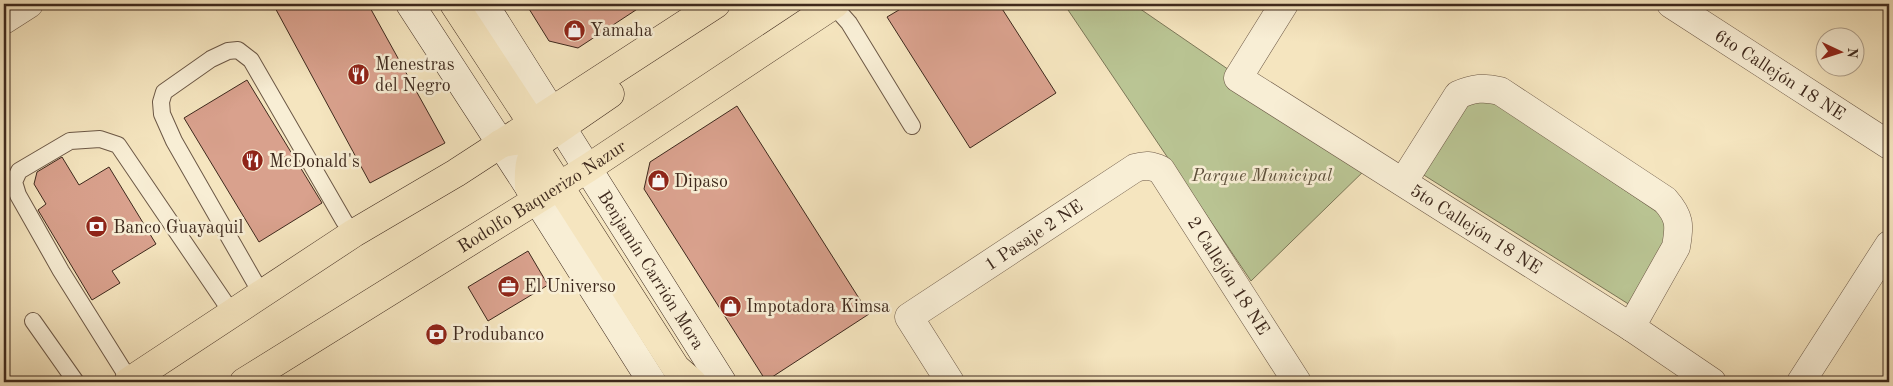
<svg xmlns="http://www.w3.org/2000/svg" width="1893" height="386" font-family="'Old Standard TT',serif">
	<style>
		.green { fill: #bac594; stroke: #7c7758 }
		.building { fill: #d9a18d; stroke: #3e291d }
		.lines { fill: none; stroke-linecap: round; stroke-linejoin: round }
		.lane-casing { stroke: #6c5846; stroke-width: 18 }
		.street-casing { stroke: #6c5846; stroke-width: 29 }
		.secondary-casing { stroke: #3e291d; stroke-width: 29 }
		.primary-casing { stroke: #3e291d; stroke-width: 29 }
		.lane { stroke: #f8eed5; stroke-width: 16 }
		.street { stroke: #f8eed5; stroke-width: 28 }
		.secondary { stroke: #f8eed5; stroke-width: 28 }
		.primary { stroke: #f5e5bf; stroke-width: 28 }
		.labels { text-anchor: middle; stroke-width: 5; stroke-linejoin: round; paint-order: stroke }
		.poi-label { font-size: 18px; fill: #3e291d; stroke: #f8eed5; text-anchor: start }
		.street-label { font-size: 18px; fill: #3e291d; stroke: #f8eed5 }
		.park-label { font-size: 18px; font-style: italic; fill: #5d503b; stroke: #f8eed5 }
	</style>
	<rect width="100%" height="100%" fill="#f5e5bf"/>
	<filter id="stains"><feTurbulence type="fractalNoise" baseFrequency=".004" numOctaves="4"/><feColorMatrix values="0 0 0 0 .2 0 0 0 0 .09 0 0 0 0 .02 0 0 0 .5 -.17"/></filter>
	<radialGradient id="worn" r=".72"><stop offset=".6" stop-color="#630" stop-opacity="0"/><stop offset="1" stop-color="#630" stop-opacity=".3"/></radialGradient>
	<!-- green -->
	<path class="green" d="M 1064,4 L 1133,4 L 1369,166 L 1251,281 Z
		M 1492,101 L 1663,216 L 1666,227 L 1665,251 L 1630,305 L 1419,172 L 1458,110 L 1473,102 Z"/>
	<!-- building -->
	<path class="building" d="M 273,4 L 368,4 L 445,143 L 370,183 Z
		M 526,4 L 645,4 L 578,48 L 549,41 Z
		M 909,4 L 999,4 L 1056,93 L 970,148 L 887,17 Z
		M 247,80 L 322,203 L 259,242 L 184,118 Z
		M 737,106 L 869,314 L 766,381 L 644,189 L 650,162 Z
		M 62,157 L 79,185 L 109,167 L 156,244 L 112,271 L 120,283 L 92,300 L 38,210 L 46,204 L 34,184 L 37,172 Z
		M 528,251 L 548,285 L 488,321 L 468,287 Z"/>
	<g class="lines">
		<defs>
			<path id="lane" d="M 833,5 L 849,23 L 912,126
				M 261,293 L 174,141 L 162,114 L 161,102 L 164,92 L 211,59 L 228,51 L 238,50 L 251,60 L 344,221 L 354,233
				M 33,321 L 76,382
				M 130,381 L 61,271 L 18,195 L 14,182 L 19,171 L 70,141 L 100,139 L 118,145 L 232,313"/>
			<g id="street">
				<path id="s1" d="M 1284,4 L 1238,78 L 1631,327 L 1712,382"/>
				<path id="s2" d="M 1671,4 L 1889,145"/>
				<path d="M 4,20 L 29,4"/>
				<path d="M 1403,182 L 1458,95 C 1473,88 1484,87 1500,91 L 1665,200 C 1680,217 1680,225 1676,247 L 1631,327"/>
				<path id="s3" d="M 950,382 L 909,317 L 1135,168 C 1145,165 1151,165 1161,170 L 1297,382"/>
				<path d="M 1801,382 L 1889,245"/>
			</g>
			<g id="secondary">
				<path d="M 410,4 L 529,187 L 652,382"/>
				<path id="s4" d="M 484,4 L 722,382"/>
			</g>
			<g id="primary">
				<path d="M 454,4 L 543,140"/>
				<path d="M 500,144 C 514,140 524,138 535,148 L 676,368 L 692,382"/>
				<path d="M 529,187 C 528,168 529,155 543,140 L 610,94"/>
				<path d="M 128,382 L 354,233 L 456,173 L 716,4"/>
				<path id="s5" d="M 244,382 L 588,168 L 835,4"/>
			</g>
		</defs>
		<!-- lane casing -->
		<use href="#lane" class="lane-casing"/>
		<!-- street casing -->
		<use href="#street" class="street-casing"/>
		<!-- secondary casing -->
		<use href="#secondary" class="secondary-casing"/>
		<!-- primary casing -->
		<use href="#primary" class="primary-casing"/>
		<!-- lane -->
		<use href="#lane" class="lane"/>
		<!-- street -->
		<use href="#street" class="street"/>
		<!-- secondary -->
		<use href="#secondary" class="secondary"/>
		<!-- primary -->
		<use href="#primary" class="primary"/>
	</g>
	<!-- icons -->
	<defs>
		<symbol id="shop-disc" viewBox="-11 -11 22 22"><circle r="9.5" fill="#8f2418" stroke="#f8eed5"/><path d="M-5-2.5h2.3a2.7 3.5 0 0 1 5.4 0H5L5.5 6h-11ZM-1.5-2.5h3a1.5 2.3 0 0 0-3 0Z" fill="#fff"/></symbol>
		<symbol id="restaurant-disc" viewBox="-11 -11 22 22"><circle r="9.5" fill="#8f2418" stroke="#f8eed5"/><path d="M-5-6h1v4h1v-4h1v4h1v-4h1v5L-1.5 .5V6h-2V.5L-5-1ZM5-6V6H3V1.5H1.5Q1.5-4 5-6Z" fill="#fff"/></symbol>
		<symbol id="bank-disc" viewBox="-11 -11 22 22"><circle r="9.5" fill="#8f2418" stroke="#f8eed5"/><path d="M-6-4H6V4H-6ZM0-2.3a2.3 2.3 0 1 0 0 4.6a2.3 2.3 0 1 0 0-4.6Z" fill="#fff"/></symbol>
		<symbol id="office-disc" viewBox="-11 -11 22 22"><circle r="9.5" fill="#8f2418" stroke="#f8eed5"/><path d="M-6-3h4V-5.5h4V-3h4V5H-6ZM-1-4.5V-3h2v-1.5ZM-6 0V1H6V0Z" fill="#fff"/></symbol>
	</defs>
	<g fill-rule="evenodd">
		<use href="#shop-disc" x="562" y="18" width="25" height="25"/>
		<use href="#restaurant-disc" x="346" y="62" width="25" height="25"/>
		<use href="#restaurant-disc" x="240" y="148" width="25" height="25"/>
		<use href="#shop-disc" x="646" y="168" width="25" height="25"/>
		<use href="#bank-disc" x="84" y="214" width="25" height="25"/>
		<use href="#office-disc" x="496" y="274" width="25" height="25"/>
		<use href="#shop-disc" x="718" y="294" width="25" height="25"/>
		<use href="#bank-disc" x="424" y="322" width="25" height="25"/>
	</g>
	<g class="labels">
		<!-- poi labels -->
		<g class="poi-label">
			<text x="590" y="36">Yamaha</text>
			<text x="375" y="70">Menestras<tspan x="375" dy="21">del Negro</tspan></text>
			<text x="269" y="167">McDonald's</text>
			<text x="674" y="187">Dipaso</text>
			<text x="113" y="233">Banco Guayaquil</text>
			<text x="524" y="292">El Universo</text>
			<text x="746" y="312">Impotadora Kimsa</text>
			<text x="452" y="340">Produbanco</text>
		</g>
		<!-- street labels -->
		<g class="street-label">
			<text dy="6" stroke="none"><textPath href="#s2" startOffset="130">6to Callejón 18 NE</textPath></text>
			<text dy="6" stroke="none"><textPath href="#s5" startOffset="351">Rodolfo Baquerizo Nazur</textPath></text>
			<text dy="6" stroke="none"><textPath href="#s1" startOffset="369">5to Callejón 18 NE</textPath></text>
			<text dy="6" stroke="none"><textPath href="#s3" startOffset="226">1 Pasaje 2 NE</textPath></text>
			<text dy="6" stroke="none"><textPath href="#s4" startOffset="314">Benjamín Carrión Mora</textPath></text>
			<text dy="6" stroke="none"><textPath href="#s3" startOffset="500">2 Callejón 18 NE</textPath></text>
		</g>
		<!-- park labels -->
		<g class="park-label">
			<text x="1262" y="181">Parque Municipal</text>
		</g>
	</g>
	<!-- margin -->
	<rect width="1893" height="386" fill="none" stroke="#f5e5bf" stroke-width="20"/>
	<rect x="5" y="5" width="1883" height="376" fill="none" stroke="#3e291d" stroke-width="2.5"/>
	<rect x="10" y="10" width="1873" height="366" fill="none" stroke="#3e291d"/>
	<!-- north arrow -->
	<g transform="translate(1840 52) rotate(94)"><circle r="24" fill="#f8eed5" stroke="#ae9f8b"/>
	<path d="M0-4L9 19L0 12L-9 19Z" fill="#8f2418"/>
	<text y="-8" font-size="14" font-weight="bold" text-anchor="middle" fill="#3e291d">N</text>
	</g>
	<rect width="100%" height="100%" filter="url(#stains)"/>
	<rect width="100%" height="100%" fill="url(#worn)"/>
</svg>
